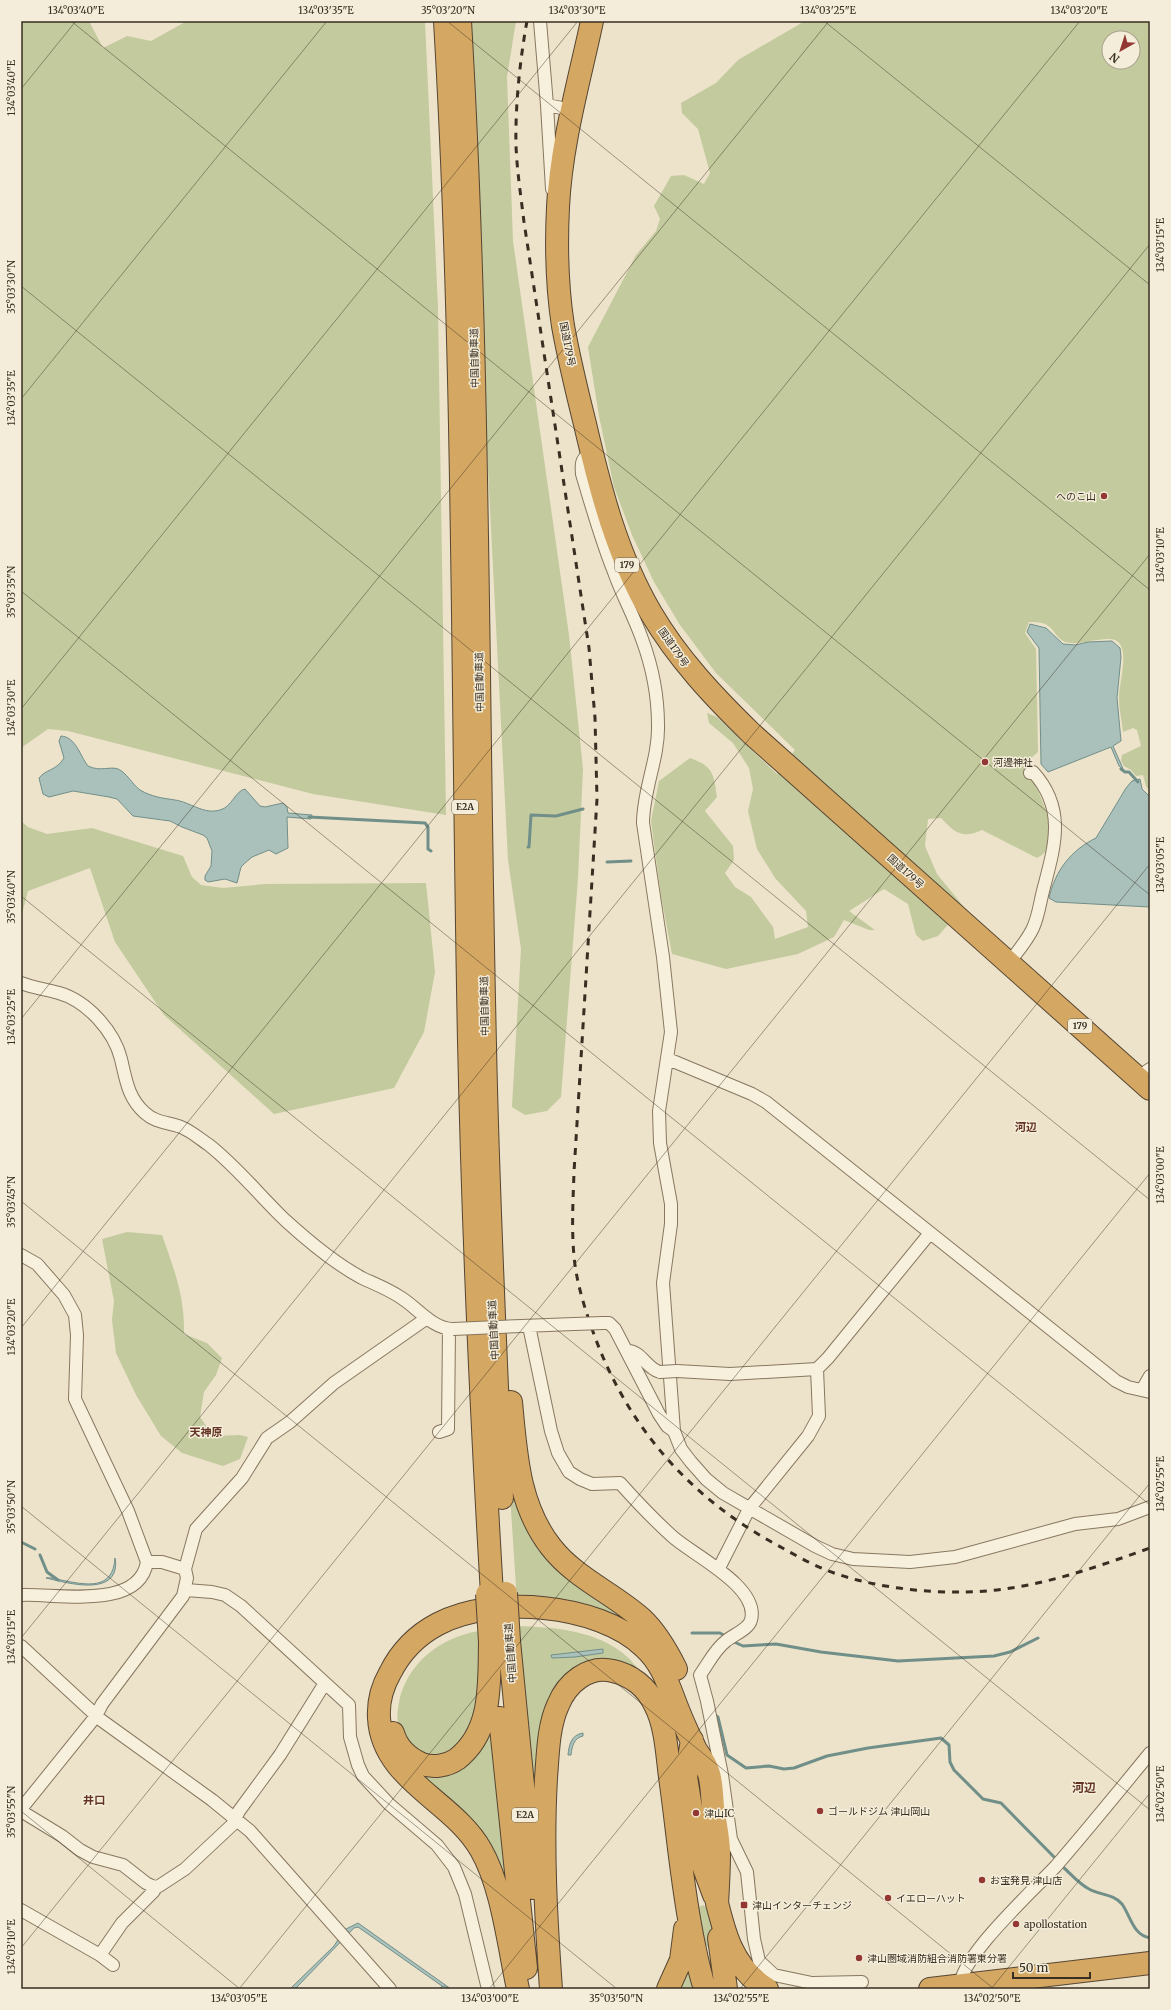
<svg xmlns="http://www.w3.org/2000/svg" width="1171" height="2010" font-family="Merriweather,'Noto Sans JP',serif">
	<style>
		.green { fill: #c3ca9e; fill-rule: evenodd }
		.water { fill: #aac1bb; stroke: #718f89 }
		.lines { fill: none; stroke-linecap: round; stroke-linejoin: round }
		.stream { stroke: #718f89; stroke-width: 3 }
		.street-casing { stroke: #88775f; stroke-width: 14 }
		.highway-casing { stroke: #564533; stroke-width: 24 }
		.street { stroke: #f7f0dd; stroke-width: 12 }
		.highway { stroke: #d4a762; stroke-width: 22 }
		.rail { stroke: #392e22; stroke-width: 3; stroke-dasharray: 7 7; stroke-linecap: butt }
		.street-bridge-casing { stroke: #88775f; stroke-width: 14; stroke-linecap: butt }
		.highway-bridge-casing { stroke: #564533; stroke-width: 24; stroke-linecap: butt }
		.street-bridge { stroke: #f7f0dd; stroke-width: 12 }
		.highway-bridge { stroke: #d4a762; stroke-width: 22 }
		.ticks { fill: none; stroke: #392e22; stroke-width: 1; stroke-opacity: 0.45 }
		.poi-dot { fill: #933733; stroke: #f4edd9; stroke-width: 1.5 }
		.labels { text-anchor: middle; stroke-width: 3; stroke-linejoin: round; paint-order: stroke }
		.shield { fill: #f4edd9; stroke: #716759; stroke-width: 1 }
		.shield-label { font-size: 9px; font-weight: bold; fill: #392e22 }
		.street-label { font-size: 10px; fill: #392e22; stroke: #f4edd9 }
		.poi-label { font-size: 10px; fill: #392e22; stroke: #f4edd9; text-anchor: start }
		.neighbourhood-label { font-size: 11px; font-weight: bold; fill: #633424; stroke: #f4edd9 }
		.quarter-label { font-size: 12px; font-weight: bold; fill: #633424; stroke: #f4edd9 }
		.neatline { fill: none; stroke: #392e22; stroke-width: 1.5 }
		.ticks-label { font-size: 10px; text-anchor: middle; fill: #392e22 }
	</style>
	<rect width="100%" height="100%" fill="#ece3ca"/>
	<!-- green -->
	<path class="green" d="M 21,21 L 89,21 L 103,48 L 127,36 L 151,41 L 187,21 L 425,21 L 438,308 L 446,815 L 313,794 L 68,731 L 48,729 L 21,748 Z
		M 465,21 L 516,21 L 507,77 L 513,241 L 569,635 L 583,769 L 578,878 L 561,1097 L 547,1111 L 525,1115 L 512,1107 L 521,949 L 508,860 Z
		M 805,21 L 1150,21 L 1150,792 L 1146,786 L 1143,775 L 1136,776 L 1131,770 L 1124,766 L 1121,761 L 1122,755 L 1141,746 L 1137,730 L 1133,728 L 1123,732 C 1122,721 1119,710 1119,699 C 1118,684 1134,640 1110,639 C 1096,638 1078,646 1065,642 C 1057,639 1054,629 1047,625 C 1042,622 1035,622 1029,622 L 1025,633 L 1036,649 L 1038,752 L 1024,764 C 1034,782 1061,830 1046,851 C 1044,854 1040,856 1037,858 L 982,830 C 962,839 955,833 941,818 L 928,819 L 925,846 L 937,874 L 964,907 L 938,936 L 923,941 L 916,935 L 908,904 L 884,889 L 849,911 L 875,930 L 869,930 L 844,920 L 834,937 L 798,954 L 726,969 L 672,954 L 661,896 L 651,821 L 659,781 L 690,758 C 713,766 714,774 717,797 L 705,811 L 733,846 L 734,860 L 725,873 L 735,887 L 751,897 L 773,927 L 775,939 L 808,927 L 806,911 L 775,878 L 757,849 L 748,811 L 753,789 L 749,768 L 733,743 L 709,723 L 707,713 L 717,717 L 777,774 L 795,750 L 716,673 L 680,625 L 654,582 L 632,535 L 614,487 L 599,416 L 588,347 L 636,255 L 656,231 L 660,219 L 654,206 L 671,176 L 684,175 L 704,184 L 710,173 L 698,129 L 682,113 L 681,103 L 716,83 L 738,60 ZM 1109,38 L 1133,38 L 1133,62 L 1109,62 Z
		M 21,821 L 28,827 L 47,834 L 92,828 L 183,856 L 192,877 L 201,885 L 223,888 L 266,884 L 426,883 L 435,972 L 424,1032 L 394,1088 L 274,1114 L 164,1015 L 115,942 L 90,868 L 28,891 L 21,917 Z
		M 127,1232 L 162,1235 C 174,1269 185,1297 184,1334 L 207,1343 L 222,1358 L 216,1375 L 204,1392 L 200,1417 L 213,1436 L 240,1435 L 248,1437 L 240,1459 L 223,1466 L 182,1453 L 161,1436 L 136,1395 L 116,1353 L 112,1320 L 114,1301 L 102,1239 Z
		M 508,1464 L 521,1501 L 620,1609 L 643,1640 L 517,1602 Z
		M 518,1626 C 551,1627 592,1630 620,1651 C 629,1657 636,1667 644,1675 L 631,1671 L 560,1690 L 541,1890 Z
		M 479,1631 L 482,1694 L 467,1741 L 439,1758 L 410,1748 C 406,1741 401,1734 399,1726 C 396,1719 398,1709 399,1702 C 407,1663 441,1637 479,1631 Z
		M 490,1723 L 514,1938 L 498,1876 L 396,1752 L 432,1772 Z
		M 703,1905 L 708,1909 L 720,1946 L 710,1949 L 701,1941 L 697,1908 Z
		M 689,1960 L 694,1989 L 678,1989 Z"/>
	<!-- water -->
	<path class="water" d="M 1030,624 L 1046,628 L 1063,644 L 1075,645 L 1088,642 L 1112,641 L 1120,648 L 1121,657 L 1117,698 L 1121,741 L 1113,746 L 1124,771 L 1119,766 L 1111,747 L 1048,772 L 1041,764 L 1039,648 L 1027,632 Z
		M 61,736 C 76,737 80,756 88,766 C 100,772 110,766 118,769 C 127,773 132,784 140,790 C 152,797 162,798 175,800 C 190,802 204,815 220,810 C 232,807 235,791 245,789 L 260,806 L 265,807 L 283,803 L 287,807 L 288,813 L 312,815 L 311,819 L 287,817 L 288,848 L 276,854 L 269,850 L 252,857 L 245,863 L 241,867 L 237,883 L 225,879 L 208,882 L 205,880 L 205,876 L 211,866 L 212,851 L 207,838 L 203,835 L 182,827 L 170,821 L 133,816 L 117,799 L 109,797 L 73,791 L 49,797 L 43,794 L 39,778 C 46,769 56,771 64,758 L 59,741 Z
		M 1140,779 L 1142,789 L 1150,797 L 1150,907 L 1056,902 L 1049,898 C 1055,871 1071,850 1096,838 L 1126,788 L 1132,781 Z
		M 115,1558 C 116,1561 116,1568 114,1573 C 105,1594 63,1582 46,1578 C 50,1577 56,1579 61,1580 C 86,1585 113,1591 115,1558 Z
		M 603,1649 L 603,1653 L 575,1657 L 552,1658 L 551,1655 Z
		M 583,1733 L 583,1736 C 574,1738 572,1746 571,1755 L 568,1755 C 569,1745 571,1735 583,1733 Z
		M 358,1923 L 451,1989 L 443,1986 L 440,1989 L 442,1986 L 358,1927 L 354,1928 L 295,1989 L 290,1989 L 334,1946 L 344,1930 Z"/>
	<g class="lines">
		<!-- stream -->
		<path class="stream" d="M 1121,769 L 1125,772 L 1129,772 L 1138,782
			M 309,817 L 425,823 L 428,827 L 428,849 L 431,851
			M 528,847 L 529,847 L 531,815 L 556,816 L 583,809
			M 607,862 L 631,861
			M 21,1542 L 35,1549
			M 40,1555 L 47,1572 L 58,1580
			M 692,1633 L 720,1633 L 727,1637
			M 732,1641 L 743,1646 L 776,1644 L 821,1652 L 898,1661 L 994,1656 L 1010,1652 L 1038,1638
			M 715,1715 L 718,1717 L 727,1755 L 746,1768 L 769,1766 L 784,1769 L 794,1768 L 827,1756 L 868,1748 L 941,1738 L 949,1745 L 950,1762 L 954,1770 L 983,1799 L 1001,1803 L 1055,1858
			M 1063,1867 C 1071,1874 1079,1884 1089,1889 C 1099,1895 1114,1894 1122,1904 C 1131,1917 1133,1935 1150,1938"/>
		<defs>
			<path id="street" d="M 540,21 L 547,105 L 572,110
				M 547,105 L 552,189
				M 592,453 C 581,458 581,463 582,474 C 592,507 601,540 614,572 C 622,595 634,616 642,639 C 652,666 658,696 658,725 C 659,758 643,790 643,823 L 663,957 L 671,1032 L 659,1111 L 660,1143 L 671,1204 L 671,1224 L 663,1283 L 674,1431 L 681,1449 L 691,1462 L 706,1479 L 723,1493 L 815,1546 L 832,1554 L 853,1559 L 910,1562 L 955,1557 L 1075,1524 L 1118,1519 L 1150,1507
				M 1008,964 C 1017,952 1027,941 1033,928 C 1039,915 1040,901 1044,887 C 1055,845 1066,808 1033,772 L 1030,773
				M 21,983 C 33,988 46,989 59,993 C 87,1001 114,1031 121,1059 C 126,1080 128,1098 145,1113 C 156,1123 168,1122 181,1127 C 191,1131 200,1139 209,1145 C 237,1167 259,1195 285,1220 C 308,1241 334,1263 362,1278 C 375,1284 388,1289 400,1297 C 417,1307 432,1329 453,1329
				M 668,1059 L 752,1094 L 766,1102 L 1116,1381 L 1128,1387 L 1150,1392
				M 1138,1077 L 1150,1069
				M 21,1255 L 37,1264 L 64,1295 L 75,1315 L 77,1335 L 75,1399 L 128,1511 L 147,1562 C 139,1611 56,1593 21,1595
				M 603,1323 L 609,1323 L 615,1329 L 659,1414 L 667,1426 L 674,1431
				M 522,1326 L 574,1324
				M 529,1326 L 551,1431 L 558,1453 L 569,1472 L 580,1479 L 592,1484 L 620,1483 C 637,1502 654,1520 673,1537 C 693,1555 760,1587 751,1620 C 749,1629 733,1635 726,1641 C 715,1649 708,1664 700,1675 L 707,1701 L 722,1775 L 731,1839 L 747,1872 L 754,1939 L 759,1961 L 774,1975 L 812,1983 L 862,1982
				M 628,1351 C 641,1351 647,1369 660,1372
				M 677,1371 L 730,1374 L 817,1369 L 828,1358 L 930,1233
				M 1142,1390 L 1150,1376
				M 439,1432 L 448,1429 L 449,1329
				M 147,1562 L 162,1562 L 185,1569
				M 719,1568 L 749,1509 L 808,1436 L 819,1416 L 817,1369
				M 186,1590 L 212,1592 L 225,1595 L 241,1606 L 349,1705 L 350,1737 L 358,1765 L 363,1776 L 389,1804 L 437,1845 L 454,1867 L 465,1894 L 488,1989
				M 21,1646 L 101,1720 L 212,1800 L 250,1831 L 390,1989
				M 21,1809 L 96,1716 L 102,1704 L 183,1596 L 187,1578 L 185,1569 L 196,1529 L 242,1478 L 267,1438 L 290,1422 L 334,1383 L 427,1318
				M 21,1811 L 62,1836 L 80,1850 L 93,1857 L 123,1865 L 146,1883 L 154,1887 L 159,1886 L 185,1869 L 232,1825 L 239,1811 L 280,1755 L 325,1683
				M 21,1910 L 100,1955 L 113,1965
				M 100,1955 L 122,1923 L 154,1891 L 154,1887
				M 960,1989 C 956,1960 1036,1888 1056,1866 C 1088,1829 1119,1791 1150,1753"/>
			<path id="highway" d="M 445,21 C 465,360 462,701 469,1041 C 473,1225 481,1410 492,1594
				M 460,21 C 480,362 477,704 485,1045 C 488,1196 495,1347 502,1498
				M 592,21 C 579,82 561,144 558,207 C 556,247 557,287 563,326 C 569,359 577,392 585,424 C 600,489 617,555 651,613 C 678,659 714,697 752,734 L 1150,1089
				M 511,1402 C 516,1453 518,1505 551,1547 C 575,1578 613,1593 642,1619 C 657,1633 667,1651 676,1669
				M 509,1641 L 533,1888
				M 500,1718 L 526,1968
				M 393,1733 C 397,1747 408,1758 422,1764 C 433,1768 447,1766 457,1759 C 493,1731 489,1683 490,1642
				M 692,1740 L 686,1777 L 698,1852 L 714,1895
				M 714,1890 C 723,1929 731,1967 767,1989
				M 719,1938 L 726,1989
				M 518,1989 C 509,1948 502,1886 481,1850 C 454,1801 382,1780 379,1718 C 378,1702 382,1687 390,1673 C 400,1653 417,1635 438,1624 C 493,1595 598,1603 644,1647 C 664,1665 669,1688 679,1712 C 684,1725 690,1737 696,1750 C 701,1757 707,1766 709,1774 C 712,1784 712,1796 713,1807 C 715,1822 719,1837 719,1853 C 719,1870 718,1887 717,1904
				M 551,1989 C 546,1919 542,1848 546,1778 C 548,1754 548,1727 558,1705 C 567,1683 588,1665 613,1671 C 631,1675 647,1687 655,1705 C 666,1726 667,1754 670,1777 C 678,1833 682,1889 694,1945 C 697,1960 700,1974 705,1989
				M 668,1989 L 681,1960 L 685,1929
				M 930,1989 L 1150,1963"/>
		</defs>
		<!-- street casing -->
		<use href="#street" class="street-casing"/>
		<!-- highway casing -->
		<use href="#highway" class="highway-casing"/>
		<!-- street -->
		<use href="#street" class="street"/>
		<!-- highway -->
		<use href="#highway" class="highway"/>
		<!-- rail -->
		<path class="rail" d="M 527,21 C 520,59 515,107 516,146 C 517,171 521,197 524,222 L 589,648 L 595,718 L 597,799 L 574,1172 C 573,1203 571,1234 575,1265 C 578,1286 584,1306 591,1326 C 624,1423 687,1496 777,1545 C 795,1555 814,1566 834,1573 C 874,1587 924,1593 966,1592 C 1030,1591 1091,1569 1150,1548"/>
		<defs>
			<path id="street-bridge" d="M 574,1324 L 603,1323
				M 453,1329 L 522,1326
				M 660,1372 L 677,1371"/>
			<path id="highway-bridge" d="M 506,1593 L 509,1641
				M 487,1594 L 490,1642"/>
		</defs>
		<!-- street-bridge casing -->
		<use href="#street-bridge" class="street-bridge-casing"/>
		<!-- highway-bridge casing -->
		<use href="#highway-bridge" class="highway-bridge-casing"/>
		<!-- street-bridge -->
		<use href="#street-bridge" class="street-bridge"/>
		<!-- highway-bridge -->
		<use href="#highway-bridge" class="highway-bridge"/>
	</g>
	<!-- ticks -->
	<path class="ticks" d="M 71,21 L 1150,895M 447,21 L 1150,590M 824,21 L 1150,285M 21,89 L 76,21M 21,286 L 1150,1200M 21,399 L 327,21M 21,591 L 1150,1505M 21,709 L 578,21M 21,896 L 1150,1810M 21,1019 L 829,21M 21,1201 L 994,1989M 21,1328 L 1080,21M 21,1506 L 617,1989M 21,1638 L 1150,244M 21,1811 L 240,1989M 21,1948 L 1150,554M 239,1989 L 1150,864M 489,1989 L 1150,1173M 740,1989 L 1150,1483M 991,1989 L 1150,1793"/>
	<!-- markers -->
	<g class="poi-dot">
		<circle cx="1104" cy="496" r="4"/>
		<circle cx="985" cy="762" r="4"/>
		<circle cx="820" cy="1811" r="4"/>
		<circle cx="696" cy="1813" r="4"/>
		<circle cx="982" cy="1880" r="4"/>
		<circle cx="888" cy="1898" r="4"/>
		<rect x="740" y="1901" width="8" height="8" rx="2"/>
		<circle cx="1016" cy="1924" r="4"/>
		<circle cx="859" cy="1958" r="4"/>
	</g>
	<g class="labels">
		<!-- shield labels -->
		<g class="shield">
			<rect x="615" y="558" width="24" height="14" rx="3"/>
			<rect x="452" y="800" width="26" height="14" rx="3"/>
			<rect x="1068" y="1019" width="24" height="14" rx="3"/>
			<rect x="512" y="1808" width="26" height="14" rx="3"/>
		</g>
		<g class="shield-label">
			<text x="627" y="568">179</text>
			<text x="465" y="810">E2A</text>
			<text x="1080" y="1029">179</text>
			<text x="525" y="1818">E2A</text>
		</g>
		<!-- street labels -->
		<g class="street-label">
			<text transform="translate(568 344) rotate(79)" y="4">国道179号</text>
			<text transform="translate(474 358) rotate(-91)" y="4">中国自動車道</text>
			<text transform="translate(674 647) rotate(55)" y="4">国道179号</text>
			<text transform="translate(479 682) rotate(-91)" y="4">中国自動車道</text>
			<text transform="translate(906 871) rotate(42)" y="4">国道179号</text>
			<text transform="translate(484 1006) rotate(-91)" y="4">中国自動車道</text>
			<text transform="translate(493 1330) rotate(-93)" y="4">中国自動車道</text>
			<text transform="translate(510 1653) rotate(-94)" y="4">中国自動車道</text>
		</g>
		<!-- poi labels -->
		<g class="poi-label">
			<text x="1096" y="500" text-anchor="end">へのこ山</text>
			<text x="993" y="766">河邊神社</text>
			<text x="828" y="1815">ゴールドジム 津山岡山</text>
			<text x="704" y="1817">津山IC</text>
			<text x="990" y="1884">お宝発見 津山店</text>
			<text x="896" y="1902">イエローハット</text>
			<text x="752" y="1909">津山インターチェンジ</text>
			<text x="1024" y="1928">apollostation</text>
			<text x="867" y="1962">津山圏域消防組合消防署東分署</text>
		</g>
		<!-- neighbourhood labels -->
		<g class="neighbourhood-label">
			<text x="1026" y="1131">河辺</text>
			<text x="206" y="1436">天神原</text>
			<text x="94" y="1804">井口</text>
		</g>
		<!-- quarter labels -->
		<g class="quarter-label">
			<text x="1084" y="1792">河辺</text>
		</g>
	</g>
	<!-- border -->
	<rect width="1171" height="2010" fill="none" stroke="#f4edd9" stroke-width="44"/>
	<!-- north arrow -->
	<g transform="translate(1121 50) rotate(219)"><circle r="19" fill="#f4edd9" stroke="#a9a190"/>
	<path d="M0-3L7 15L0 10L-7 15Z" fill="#933733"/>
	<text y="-6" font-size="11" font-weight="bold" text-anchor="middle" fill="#392e22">N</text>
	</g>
	<!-- scale -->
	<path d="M1013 1972v6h77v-6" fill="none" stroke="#392e22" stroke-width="2"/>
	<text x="1019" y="1972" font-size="12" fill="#392e22" stroke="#f4edd9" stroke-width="3" paint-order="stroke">50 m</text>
	<rect x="22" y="22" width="1127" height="1966" class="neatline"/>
	<g class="ticks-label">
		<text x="76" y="14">134°03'40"E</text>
		<text x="326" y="14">134°03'35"E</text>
		<text x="448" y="14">35°03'20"N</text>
		<text x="577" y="14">134°03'30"E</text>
		<text x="828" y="14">134°03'25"E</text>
		<text x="1079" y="14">134°03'20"E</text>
		<text transform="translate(11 88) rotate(-90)" y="4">134°03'40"E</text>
		<text transform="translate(1160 245) rotate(-90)" y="4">134°03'15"E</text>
		<text transform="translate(11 287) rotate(-90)" y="4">35°03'30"N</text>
		<text transform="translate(11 398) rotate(-90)" y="4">134°03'35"E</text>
		<text transform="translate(1160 555) rotate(-90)" y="4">134°03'10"E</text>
		<text transform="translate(11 592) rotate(-90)" y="4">35°03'35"N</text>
		<text transform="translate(11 708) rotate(-90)" y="4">134°03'30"E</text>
		<text transform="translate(1160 865) rotate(-90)" y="4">134°03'05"E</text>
		<text transform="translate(11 897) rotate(-90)" y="4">35°03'40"N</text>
		<text transform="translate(11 1017) rotate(-90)" y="4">134°03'25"E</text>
		<text transform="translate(1160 1175) rotate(-90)" y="4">134°03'00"E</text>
		<text transform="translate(11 1202) rotate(-90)" y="4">35°03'45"N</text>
		<text transform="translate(11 1327) rotate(-90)" y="4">134°03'20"E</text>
		<text transform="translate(1160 1484) rotate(-90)" y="4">134°02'55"E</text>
		<text transform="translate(11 1507) rotate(-90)" y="4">35°03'50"N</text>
		<text transform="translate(11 1637) rotate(-90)" y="4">134°03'15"E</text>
		<text transform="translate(1160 1794) rotate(-90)" y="4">134°02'50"E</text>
		<text transform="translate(11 1812) rotate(-90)" y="4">35°03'55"N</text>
		<text transform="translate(11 1947) rotate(-90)" y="4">134°03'10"E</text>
		<text x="239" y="2002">134°03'05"E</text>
		<text x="490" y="2002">134°03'00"E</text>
		<text x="616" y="2002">35°03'50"N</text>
		<text x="741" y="2002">134°02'55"E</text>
		<text x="992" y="2002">134°02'50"E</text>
	</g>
</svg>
